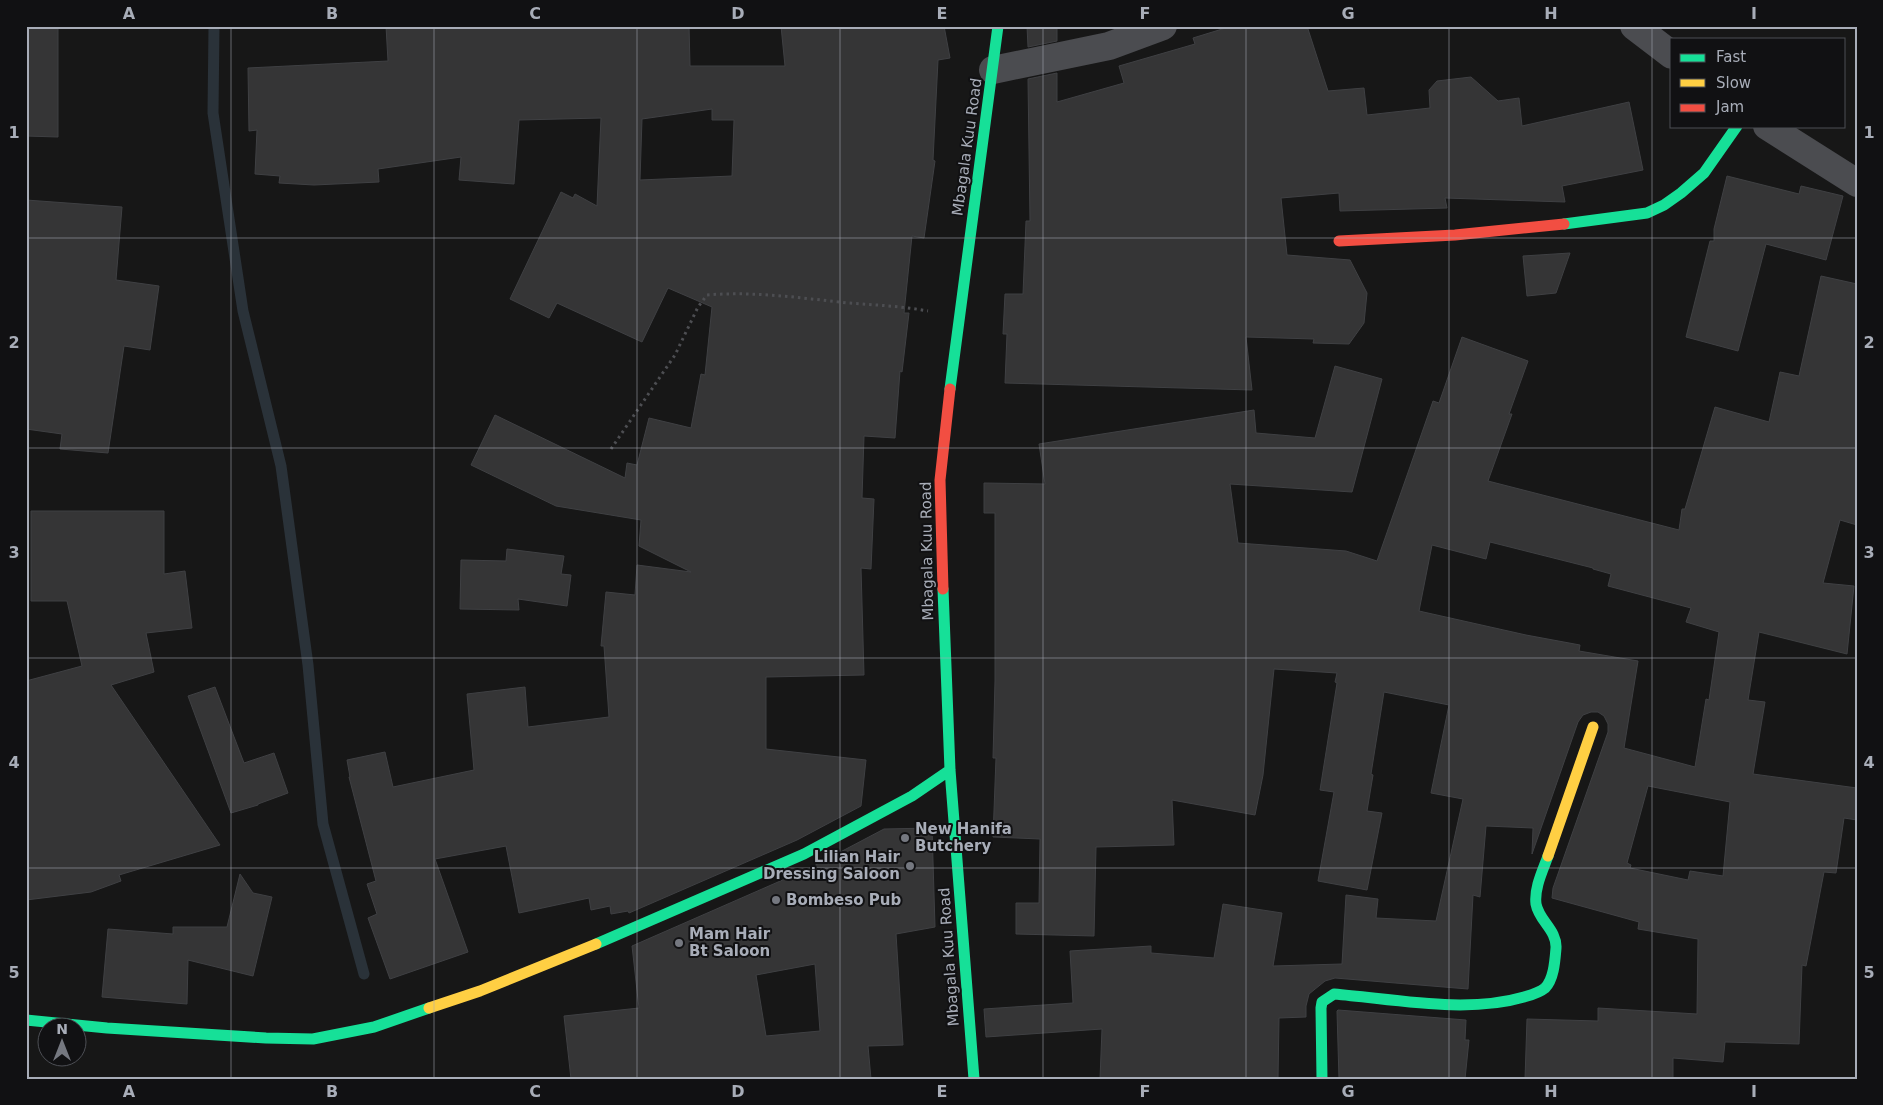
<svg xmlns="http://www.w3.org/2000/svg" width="1883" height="1105" font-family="'DejaVu Sans',sans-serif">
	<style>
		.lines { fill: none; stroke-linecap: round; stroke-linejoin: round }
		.stream { stroke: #2a3239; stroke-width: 11 }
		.building { fill: #353536; stroke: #3f4043; fill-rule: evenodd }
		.path { stroke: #4d4e52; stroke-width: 3; stroke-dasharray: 2.5 4; stroke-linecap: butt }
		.street { stroke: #4b4c50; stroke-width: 28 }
		.fast { stroke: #16e098; stroke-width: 11 }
		.slow { stroke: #ffcf43; stroke-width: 11 }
		.jam { stroke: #f24e42; stroke-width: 11 }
		.grid { fill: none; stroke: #a8adb8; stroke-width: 1; stroke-opacity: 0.55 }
		.poi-dot { fill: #757880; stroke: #111113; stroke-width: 2 }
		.labels { text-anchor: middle; stroke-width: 4; stroke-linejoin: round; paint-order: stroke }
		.street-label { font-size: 15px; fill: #a8adb8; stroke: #111113 }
		.poi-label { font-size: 15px; font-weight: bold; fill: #a8adb8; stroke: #111113; text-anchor: start }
		.neatline { fill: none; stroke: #a8adb8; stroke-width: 2 }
		.grid-label { font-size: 16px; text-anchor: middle; font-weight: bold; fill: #a8adb8 }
	</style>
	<rect width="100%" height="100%" fill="#171717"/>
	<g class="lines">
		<!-- stream -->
		<path class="stream" d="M 214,26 L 213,113 L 243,311 L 281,466 L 308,665 L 323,824 L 364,974"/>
	</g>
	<!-- building -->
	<path class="building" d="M 26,26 L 58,26 L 58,137 L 26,136 Z
		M 386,26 L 689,26 L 690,66 L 785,66 L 781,26 L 944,26 L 950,58 L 938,60 L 933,160 L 935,161 L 924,238 L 912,236 L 904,313 L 909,313 L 902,372 L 900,371 L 895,438 L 864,436 L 862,498 L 874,499 L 871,569 L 861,568 L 864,675 L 766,677 L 766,749 L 866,760 L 861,806 L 797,840 L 629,913 L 628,911 L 611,914 L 610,906 L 591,910 L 589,898 L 519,913 L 506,846 L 435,859 L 468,952 L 390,979 L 368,918 L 377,914 L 367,884 L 376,881 L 349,777 L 350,777 L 347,760 L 385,752 L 393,787 L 474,770 L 467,694 L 525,687 L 528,727 L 609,717 L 604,646 L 601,646 L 606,592 L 635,595 L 637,565 L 691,572 L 639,546 L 641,520 L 556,506 L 471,465 L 495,415 L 625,478 L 627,463 L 637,465 L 649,418 L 691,428 L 701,374 L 705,375 L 712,307 L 668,288 L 642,342 L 557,303 L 549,318 L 510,299 L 561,192 L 573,198 L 575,194 L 597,206 L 601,118 L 519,120 L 514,184 L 459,180 L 461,157 L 378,169 L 379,182 L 314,185 L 279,183 L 280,176 L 255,174 L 257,130 L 249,131 L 248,68 L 388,61 ZM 712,109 L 712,120 L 734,120 L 732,176 L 640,180 L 642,119 Z
		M 1027,26 L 1057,26 L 1057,41 L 1028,47 Z
		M 1232,26 L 1307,26 L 1328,91 L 1364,88 L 1367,115 L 1430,108 L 1429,90 L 1437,81 L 1471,77 L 1498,101 L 1519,98 L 1522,126 L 1629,102 L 1643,170 L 1562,186 L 1565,202 L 1445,198 L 1447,208 L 1340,211 L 1339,193 L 1281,198 L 1287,255 L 1350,260 L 1367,293 L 1364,323 L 1349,344 L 1313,343 L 1314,339 L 1246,337 L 1252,390 L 1005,383 L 1007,334 L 1003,334 L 1005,294 L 1023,294 L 1026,221 L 1030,221 L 1028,79 L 1057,73 L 1057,102 L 1124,83 L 1119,66 L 1195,44 L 1193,38 Z
		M 1727,176 L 1799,194 L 1801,186 L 1843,196 L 1826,260 L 1766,244 L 1738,351 L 1686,337 L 1710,241 L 1714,241 L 1714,229 Z
		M 26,200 L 122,207 L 116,280 L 159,286 L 150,350 L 124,346 L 108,453 L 60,449 L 62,434 L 26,429 Z
		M 1570,253 L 1556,293 L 1527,296 L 1523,256 Z
		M 1821,276 L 1857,284 L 1857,525 L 1840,520 L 1823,583 L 1854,586 L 1847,654 L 1759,632 L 1748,700 L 1765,702 L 1753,774 L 1857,788 L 1857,820 L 1844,818 L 1836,873 L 1824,872 L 1806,966 L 1802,965 L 1799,1044 L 1725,1042 L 1723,1062 L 1673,1058 L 1673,1079 L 1525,1079 L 1527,1019 L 1598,1021 L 1598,1008 L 1697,1014 L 1698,939 L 1638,929 L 1639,922 L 1552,898 L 1553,888 L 1608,732 L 1608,724 L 1604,716 L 1598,712 L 1591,712 L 1583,715 L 1578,722 L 1532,854 L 1533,828 L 1486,826 L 1480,897 L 1473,895 L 1468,989 L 1335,978 L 1325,981 L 1309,994 L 1306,1006 L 1306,1017 L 1279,1018 L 1278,1079 L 1100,1079 L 1102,1029 L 986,1037 L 984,1009 L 1073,1003 L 1070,951 L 1151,946 L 1151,953 L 1214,958 L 1223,904 L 1282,913 L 1273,966 L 1342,964 L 1346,895 L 1378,899 L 1376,918 L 1436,921 L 1463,799 L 1431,793 L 1449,705 L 1384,692 L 1371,774 L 1373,775 L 1367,811 L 1382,813 L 1367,890 L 1318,881 L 1334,792 L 1320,790 L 1337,683 L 1335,682 L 1337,673 L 1274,669 L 1263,775 L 1255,815 L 1172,800 L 1174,845 L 1096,847 L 1094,936 L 1016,934 L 1016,903 L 1039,903 L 1040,839 L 993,837 L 996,758 L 993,758 L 995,681 L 995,513 L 984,513 L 984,483 L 1045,484 L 1039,444 L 1254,410 L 1256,433 L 1315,438 L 1335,366 L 1382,379 L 1352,492 L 1230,484 L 1238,543 L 1346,551 L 1377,561 L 1433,401 L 1439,403 L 1462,337 L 1528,361 L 1509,414 L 1512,414 L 1488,481 L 1679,530 L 1682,509 L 1685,509 L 1715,407 L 1769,422 L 1780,372 L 1799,376 ZM 1490,542 L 1593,568 L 1593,569 L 1611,574 L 1608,586 L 1691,608 L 1686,622 L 1719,632 L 1709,700 L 1706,699 L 1695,767 L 1624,748 L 1638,661 L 1579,651 L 1580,645 L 1526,635 L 1419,611 L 1432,545 L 1486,559 ZM 1648,786 L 1730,802 L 1723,876 L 1690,871 L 1688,880 L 1630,868 L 1631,865 L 1627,863 Z
		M 31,511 L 164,511 L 164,574 L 185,571 L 192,628 L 146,633 L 154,672 L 111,685 L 220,845 L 119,875 L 121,881 L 91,892 L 26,900 L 26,681 L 82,666 L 67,601 L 31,601 Z
		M 507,549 L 564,556 L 561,574 L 571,575 L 567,606 L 518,599 L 519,610 L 460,609 L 461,560 L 506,561 Z
		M 215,687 L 244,763 L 274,753 L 288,793 L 258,804 L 258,805 L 231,813 L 188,696 Z
		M 932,828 L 935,927 L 896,934 L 903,1045 L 868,1046 L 871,1079 L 571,1079 L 564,1016 L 639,1008 L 632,946 L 810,868 L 884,829 ZM 815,964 L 820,1031 L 766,1036 L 756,975 Z
		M 240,874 L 253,893 L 272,897 L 253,976 L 188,960 L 187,1004 L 102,997 L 108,929 L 173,934 L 173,927 L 227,927 Z
		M 1338,1010 L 1466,1020 L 1465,1040 L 1469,1040 L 1465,1079 L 1339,1079 L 1337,1011 Z"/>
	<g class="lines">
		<!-- path -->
		<path class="path" d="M 611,449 L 675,355 L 698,307 L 707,295 C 754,291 801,298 848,303 C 875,305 901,306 928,311"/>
		<!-- street -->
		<path class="street" d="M 1634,26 L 1672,55
			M 993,70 L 1109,46 L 1163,26
			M 1767,126 L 1857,183"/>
		<!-- fast -->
		<path class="fast" d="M 1564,224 L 1647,213 L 1664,205 L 1681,193 L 1704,173 L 1737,126
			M 950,389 L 998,26
			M 943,589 L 950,770 L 974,1079
			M 596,944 L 804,854 L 912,796 L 950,770
			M 26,1020 L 107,1028 L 266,1038 L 313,1039 L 374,1027 L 429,1008
			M 1322,1079 L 1321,1008 L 1322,1002 L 1334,994 C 1394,999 1466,1014 1524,997 C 1531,995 1539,993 1545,988 C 1554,979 1555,960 1556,948 C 1557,930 1539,921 1536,904 C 1534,888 1543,870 1548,856"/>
		<!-- slow -->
		<path class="slow" d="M 1548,856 L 1593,727
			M 429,1008 L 480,991 L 596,944"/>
		<!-- jam -->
		<path class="jam" d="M 1339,241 L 1455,235 L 1564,224
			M 943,589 L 940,480 L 950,389"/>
	</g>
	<!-- grid -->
	<path class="grid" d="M 231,26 L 231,1079M 434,26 L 434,1079M 637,26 L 637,1079M 840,26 L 840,1079M 1043,26 L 1043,1079M 1246,26 L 1246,1079M 1449,26 L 1449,1079M 1652,26 L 1652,1079M 26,238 L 1857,238M 26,448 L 1857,448M 26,658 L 1857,658M 26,868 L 1857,868"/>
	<!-- markers -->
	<g class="poi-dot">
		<circle cx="905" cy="838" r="5"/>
		<circle cx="910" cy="866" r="5"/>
		<circle cx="776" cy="900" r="5"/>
		<circle cx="679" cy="943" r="5"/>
	</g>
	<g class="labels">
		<!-- street labels -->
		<g class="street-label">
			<text transform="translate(967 147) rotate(-82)" y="5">Mbagala Kuu Road</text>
			<text transform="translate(927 551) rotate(-91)" y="5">Mbagala Kuu Road</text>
			<text transform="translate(949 957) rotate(-94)" y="5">Mbagala Kuu Road</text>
		</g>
		<!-- poi labels -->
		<g class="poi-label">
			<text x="915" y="834">New Hanifa<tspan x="915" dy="17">Butchery</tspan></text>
			<text x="900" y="862" text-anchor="end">Lilian Hair<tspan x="900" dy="17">Dressing Saloon</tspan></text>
			<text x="786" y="905">Bombeso Pub</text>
			<text x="689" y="939">Mam Hair<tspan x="689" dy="17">Bt Saloon</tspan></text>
		</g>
	</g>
	<!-- border -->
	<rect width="1883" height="1105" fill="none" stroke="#111113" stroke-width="55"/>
	<!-- legend -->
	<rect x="1670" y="38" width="175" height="90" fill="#111113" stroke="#4d4f55"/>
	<rect x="1680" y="54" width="25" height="8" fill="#16e098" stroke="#4d4f55"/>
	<text x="1716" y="62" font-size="15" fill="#a8adb8">Fast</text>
	<rect x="1680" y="79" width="25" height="8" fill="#ffcf43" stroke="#4d4f55"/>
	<text x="1716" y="88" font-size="15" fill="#a8adb8">Slow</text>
	<rect x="1680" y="104" width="25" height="8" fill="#f24e42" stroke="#4d4f55"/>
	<text x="1716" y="112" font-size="15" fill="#a8adb8">Jam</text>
	<!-- north arrow -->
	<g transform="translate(62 1042)"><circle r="24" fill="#111113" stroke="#4d4f55"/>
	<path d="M0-4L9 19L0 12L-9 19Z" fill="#757880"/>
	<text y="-8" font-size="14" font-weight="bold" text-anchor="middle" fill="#a8adb8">N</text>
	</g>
	<rect x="28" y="28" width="1828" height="1050" class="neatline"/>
	<g class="grid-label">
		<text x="129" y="19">A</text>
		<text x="332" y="19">B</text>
		<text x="535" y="19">C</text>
		<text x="738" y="19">D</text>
		<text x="942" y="19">E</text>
		<text x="1145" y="19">F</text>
		<text x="1348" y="19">G</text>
		<text x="1551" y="19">H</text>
		<text x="1754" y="19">I</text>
		<text x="14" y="138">1</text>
		<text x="1869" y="138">1</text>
		<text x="14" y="348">2</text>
		<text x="1869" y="348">2</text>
		<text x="14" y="558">3</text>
		<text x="1869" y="558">3</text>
		<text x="14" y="768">4</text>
		<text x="1869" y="768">4</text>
		<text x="14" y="978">5</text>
		<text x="1869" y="978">5</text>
		<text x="129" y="1097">A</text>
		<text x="332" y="1097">B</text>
		<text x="535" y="1097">C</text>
		<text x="738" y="1097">D</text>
		<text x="942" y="1097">E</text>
		<text x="1145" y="1097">F</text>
		<text x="1348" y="1097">G</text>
		<text x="1551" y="1097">H</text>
		<text x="1754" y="1097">I</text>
	</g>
</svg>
